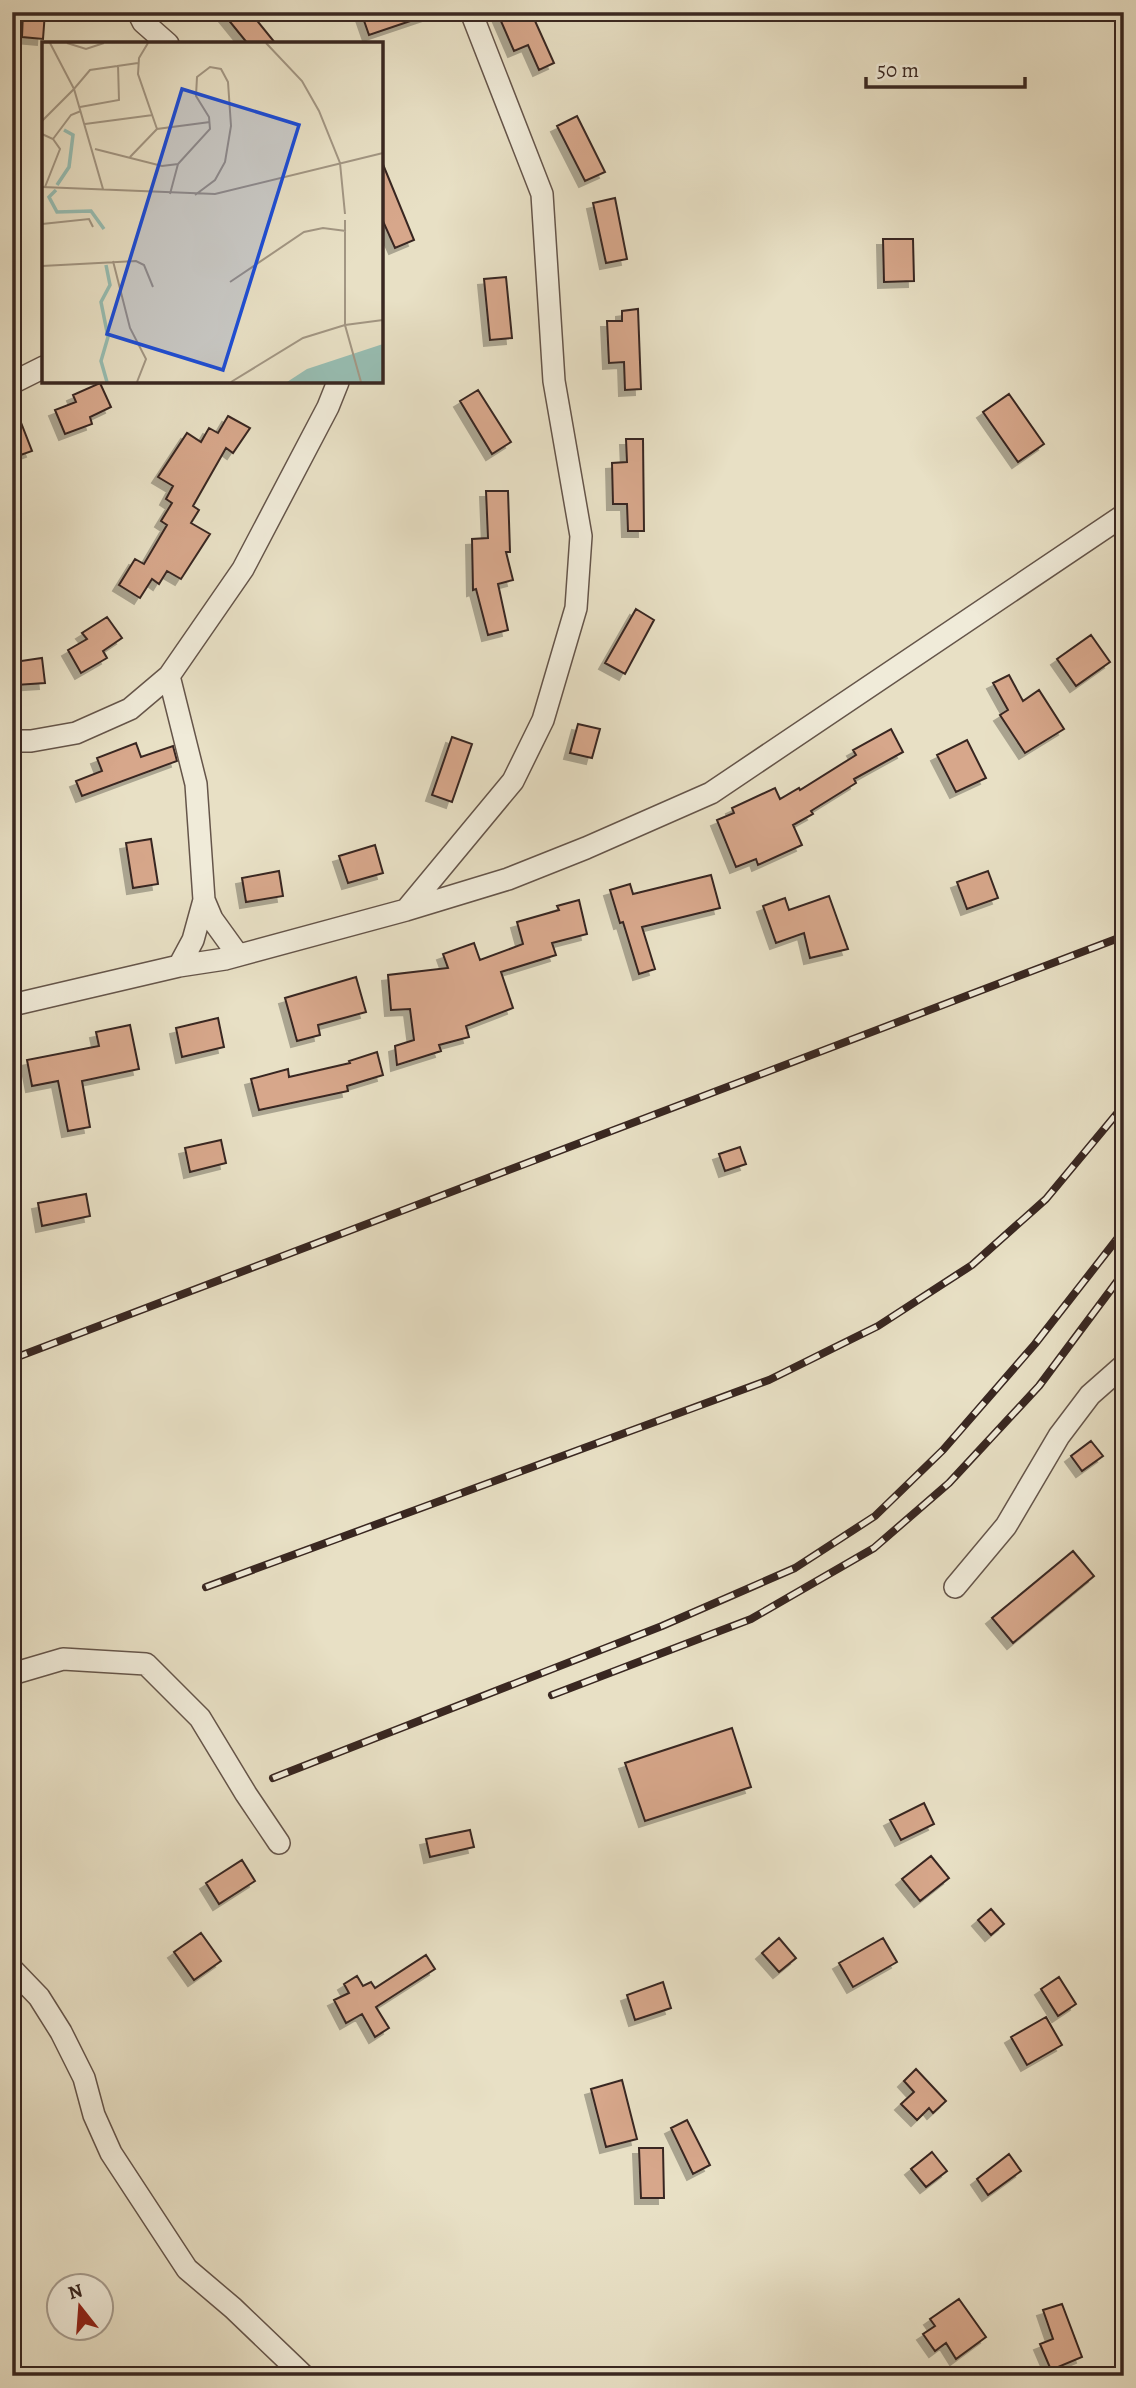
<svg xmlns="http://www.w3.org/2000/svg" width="1136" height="2388" font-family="Alegreya,serif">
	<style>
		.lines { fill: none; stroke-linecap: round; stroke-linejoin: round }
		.stream { stroke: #718178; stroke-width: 6 }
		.building { fill: #d7a78b; stroke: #392721; stroke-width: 2; filter: url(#shadow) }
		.street-casing { stroke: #65554a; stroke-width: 24 }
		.street { stroke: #f0ebd9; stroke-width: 21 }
		.rail-casing { stroke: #392721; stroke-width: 8 }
		.rail { stroke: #f0ebd9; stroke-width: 5; stroke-dasharray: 16; stroke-linecap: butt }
		.inset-river { fill: none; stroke: #97bdb2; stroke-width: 3.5 }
		.inset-road { fill: none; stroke: #a29683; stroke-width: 2 }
		.view { fill: #1d4ed8; fill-opacity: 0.15; stroke: #1d4ed8; stroke-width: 3.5 }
		.inset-edge { fill: none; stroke: #392721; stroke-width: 3.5 }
	</style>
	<defs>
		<filter id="shadow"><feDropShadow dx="-6" dy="6" stdDeviation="0" flood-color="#0004"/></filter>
	</defs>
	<rect width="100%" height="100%" fill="#e8e0c5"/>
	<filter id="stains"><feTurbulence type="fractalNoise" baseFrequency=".00286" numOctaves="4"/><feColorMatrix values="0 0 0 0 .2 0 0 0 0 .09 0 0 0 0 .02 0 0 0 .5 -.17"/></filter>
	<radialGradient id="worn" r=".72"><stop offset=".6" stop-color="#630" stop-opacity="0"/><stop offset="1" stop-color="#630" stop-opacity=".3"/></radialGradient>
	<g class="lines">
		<!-- stream -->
		<path class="stream" d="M 12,2372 L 13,2376"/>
	</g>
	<!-- building -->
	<path class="building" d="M 23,12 L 45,12 L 43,39 L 22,37 Z
		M 222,12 L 250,12 L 276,44 L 248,44 Z
		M 361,12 L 427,12 L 428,15 L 369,35 Z
		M 497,12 L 531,12 L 554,63 L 539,70 L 528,45 L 514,51 Z
		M 577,116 L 605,172 L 585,181 L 557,126 Z
		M 382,162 L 414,240 L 395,248 L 382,219 Z
		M 615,198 L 627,259 L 606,263 L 593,203 Z
		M 883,239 L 913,239 L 914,281 L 884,282 Z
		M 506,277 L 512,338 L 490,340 L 484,279 Z
		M 638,309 L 641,389 L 625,390 L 624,362 L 609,363 L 607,321 L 622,321 L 622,311 Z
		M 100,383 L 111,407 L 90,417 L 92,424 L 65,434 L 55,410 L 76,402 L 73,395 Z
		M 478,390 L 511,442 L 492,454 L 460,401 Z
		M 1009,394 L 1044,444 L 1018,462 L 983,412 Z
		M 13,402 L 32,451 L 12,458 L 12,403 Z
		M 228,416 L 250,428 L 233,453 L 226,448 L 193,506 L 199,510 L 191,523 L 210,534 L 181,579 L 167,571 L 159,584 L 152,579 L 140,598 L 119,585 L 135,559 L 144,564 L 167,525 L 161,521 L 172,503 L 166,499 L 173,486 L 158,477 L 187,433 L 201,442 L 209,428 L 218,433 Z
		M 626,439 L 643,439 L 644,531 L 628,531 L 627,504 L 613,504 L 612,463 L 627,462 Z
		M 486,491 L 508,491 L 510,552 L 506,552 L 513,580 L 498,584 L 508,630 L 488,635 L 476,589 L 473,590 L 472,539 L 488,538 Z
		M 636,609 L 654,620 L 625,674 L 605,663 Z
		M 107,617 L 122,638 L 103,651 L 107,658 L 81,673 L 68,650 L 87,639 L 82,633 Z
		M 1091,635 L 1110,662 L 1076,686 L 1057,659 Z
		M 42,658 L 45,683 L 16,685 L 14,662 Z
		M 1009,675 L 1023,701 L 1039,690 L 1064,729 L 1025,753 L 1000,715 L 1008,710 L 993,683 Z
		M 578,724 L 600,729 L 592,758 L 570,753 Z
		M 891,729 L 903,752 L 854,779 L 856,783 L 811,811 L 813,814 L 793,825 L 802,845 L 758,865 L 756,859 L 736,867 L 717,820 L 734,813 L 732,808 L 775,788 L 780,799 L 799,788 L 800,790 L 856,755 L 853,750 Z
		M 452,737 L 472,744 L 452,802 L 432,795 Z
		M 967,740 L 986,778 L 956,792 L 937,755 Z
		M 136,743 L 141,757 L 173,746 L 177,761 L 82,796 L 76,781 L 102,771 L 97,758 Z
		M 151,839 L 158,884 L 133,888 L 126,843 Z
		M 375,845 L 383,873 L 348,883 L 339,856 Z
		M 279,871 L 283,896 L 246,902 L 242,878 Z
		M 988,871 L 998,898 L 967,909 L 957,882 Z
		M 711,875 L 720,908 L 642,927 L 655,969 L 639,974 L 623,922 L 620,923 L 610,890 L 630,884 L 633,894 Z
		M 829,896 L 848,949 L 810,958 L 804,933 L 776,943 L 763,906 L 785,898 L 789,910 Z
		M 579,900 L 587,934 L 552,943 L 556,955 L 501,972 L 513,1008 L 466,1026 L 469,1037 L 439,1045 L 441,1051 L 397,1065 L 395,1046 L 414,1040 L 410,1009 L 391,1010 L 388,975 L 448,968 L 443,954 L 474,943 L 480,960 L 523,944 L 517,922 L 559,910 L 557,906 Z
		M 356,977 L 366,1012 L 318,1025 L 320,1035 L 297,1041 L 285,998 Z
		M 218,1018 L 224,1047 L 182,1057 L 176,1028 Z
		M 130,1025 L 139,1069 L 82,1081 L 90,1127 L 68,1131 L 58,1081 L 32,1086 L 27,1060 L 99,1046 L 96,1032 Z
		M 377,1052 L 383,1075 L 347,1086 L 348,1091 L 259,1110 L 251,1079 L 288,1069 L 289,1077 L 350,1063 L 349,1061 Z
		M 221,1140 L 226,1163 L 190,1172 L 185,1148 Z
		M 740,1147 L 746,1164 L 725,1171 L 719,1154 Z
		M 86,1194 L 90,1216 L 42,1226 L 38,1203 Z
		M 1091,1441 L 1103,1456 L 1082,1471 L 1071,1456 Z
		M 1073,1551 L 1094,1576 L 1013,1643 L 992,1618 Z
		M 732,1728 L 751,1787 L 645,1821 L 625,1763 Z
		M 924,1803 L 934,1824 L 901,1840 L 890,1820 Z
		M 470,1830 L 474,1847 L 430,1857 L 426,1839 Z
		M 931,1856 L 949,1878 L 920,1901 L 902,1879 Z
		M 242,1860 L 255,1881 L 219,1904 L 206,1883 Z
		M 991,1909 L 1004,1924 L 991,1935 L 978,1920 Z
		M 201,1933 L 221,1961 L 194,1980 L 174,1952 Z
		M 779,1938 L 796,1958 L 779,1972 L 762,1953 Z
		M 883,1938 L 897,1962 L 853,1987 L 839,1963 Z
		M 426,1955 L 435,1969 L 376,2007 L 389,2028 L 375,2037 L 362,2014 L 346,2023 L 334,2000 L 349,1993 L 344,1984 L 357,1976 L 363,1986 L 371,1982 L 375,1988 Z
		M 1059,1977 L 1076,2004 L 1058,2016 L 1041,1989 Z
		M 663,1982 L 671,2008 L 635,2020 L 627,1995 Z
		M 1046,2017 L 1062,2045 L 1027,2065 L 1011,2037 Z
		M 916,2069 L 946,2101 L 933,2113 L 929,2108 L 917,2120 L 901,2104 L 914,2092 L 904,2081 Z
		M 622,2080 L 637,2139 L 606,2147 L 591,2089 Z
		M 687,2120 L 710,2165 L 693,2174 L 671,2128 Z
		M 639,2148 L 663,2148 L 664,2198 L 641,2198 Z
		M 932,2152 L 947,2171 L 926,2187 L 911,2169 Z
		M 1009,2154 L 1021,2171 L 988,2195 L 977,2179 Z
		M 959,2299 L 986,2337 L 956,2359 L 946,2343 L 935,2351 L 923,2334 L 935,2326 L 930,2319 Z
		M 1062,2304 L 1082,2357 L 1051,2370 L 1040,2344 L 1053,2339 L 1043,2310 Z"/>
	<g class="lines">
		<defs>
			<path id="street" d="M 138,12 L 143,22 L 168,44
				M 12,383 L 44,367
				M 169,676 L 196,784 L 204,900 L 193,940 L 179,966
				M 12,741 L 31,741 L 76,733 L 130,709 L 169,676 L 243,569 L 328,407 L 338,382
				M 204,900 L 212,919 L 238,955
				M 406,910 L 513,781 L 543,720 L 576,608 L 581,536 L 554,381 L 542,194 L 471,12
				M 12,1005 L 179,966 L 225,959 L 406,910 L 508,879 L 586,848 L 711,793 L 1124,515
				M 955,1587 L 1006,1526 L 1059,1436 L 1090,1395 L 1124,1365
				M 12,1674 L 63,1659 L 146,1664 L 200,1718 L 246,1794 L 279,1843
				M 12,1969 L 39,1997 L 61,2032 L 84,2078 L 94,2115 L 111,2153 L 187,2269 L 233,2308 L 304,2376"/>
		</defs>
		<!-- street casing -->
		<use href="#street" class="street-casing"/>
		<!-- street -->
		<use href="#street" class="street"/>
		<defs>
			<path id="rail" d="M 12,1359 L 1124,936
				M 206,1587 L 769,1380 L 878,1326 L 972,1265 L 1046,1199 L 1124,1105
				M 552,1695 L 751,1619 L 874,1548 L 949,1483 L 1039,1386 L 1124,1272
				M 273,1778 L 662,1626 L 795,1568 L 875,1516 L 943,1450 L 1035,1344 L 1124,1230"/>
		</defs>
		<!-- rail casing -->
		<use href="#rail" class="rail-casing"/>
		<!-- rail -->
		<use href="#rail" class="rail"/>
	</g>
	<!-- overview -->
	<g transform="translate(42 42)">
		<rect width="341" height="341" fill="#e8e0c5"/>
		<path d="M 341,302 L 341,340 L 245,340 L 265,327 Z" fill="#97bdb2"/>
		<path class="inset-river" d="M 15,143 L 27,125 L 31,93 L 22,88M 14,148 L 7,155 L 15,170 L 49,169 L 62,187M 64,223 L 68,243 L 59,260 L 66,295 L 59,319 L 65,340"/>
		<path class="inset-road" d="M 8,1 L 32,47 L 48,28 L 96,21M 25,1 L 44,7 L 62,1M 106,1 L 97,16 L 96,32 L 115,87M 224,1 L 260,39 L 277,69 L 298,121 L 303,172M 38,65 L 77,58 L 76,23M 0,79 L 32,47 L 61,147M 43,82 L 111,73M 0,92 L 11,97 L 18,107 L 3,145M 11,97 L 29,73 L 39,69M 53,107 L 120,124 L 136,122 L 168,87 L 167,75 L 154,54 L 155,35 L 168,25 L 179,27 L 186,40 L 189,84 L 183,120 L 173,138 L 153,153M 88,115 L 115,87 L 168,80M 0,145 L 173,152 L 341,111M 128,152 L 136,122M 303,178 L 303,283 L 319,340M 0,182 L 47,177 L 51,185M 71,219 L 88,286 L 104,317 L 95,340M 0,224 L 94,219 L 102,223 L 111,245M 188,240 L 262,190 L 281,186 L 304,189M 189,340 L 261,296 L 303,283 L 341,278"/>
		<path class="view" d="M 140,47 L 257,83 L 181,328 L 65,292 Z"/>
		<rect width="341" height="341" class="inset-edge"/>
	</g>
	<!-- margin -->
	<rect width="1136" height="2388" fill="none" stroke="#e8e0c5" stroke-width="42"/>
	<rect x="14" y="14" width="1108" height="2360" fill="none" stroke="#392721" stroke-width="3.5"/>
	<rect x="21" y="21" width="1094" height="2346" fill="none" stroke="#392721" stroke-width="2"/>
	<!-- north arrow -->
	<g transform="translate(80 2307) rotate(343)"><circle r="33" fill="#f0ebd9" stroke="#a79d8f" stroke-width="2"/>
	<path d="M0-5L12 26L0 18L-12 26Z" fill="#8f2418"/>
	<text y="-10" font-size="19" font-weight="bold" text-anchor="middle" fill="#392721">N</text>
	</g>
	<!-- scale -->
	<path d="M866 77v10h159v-10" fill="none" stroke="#392721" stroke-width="3.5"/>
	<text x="877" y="77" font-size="21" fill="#392721" stroke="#f0ebd9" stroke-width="5" paint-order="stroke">50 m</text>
	<rect width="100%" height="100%" filter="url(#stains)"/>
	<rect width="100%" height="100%" fill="url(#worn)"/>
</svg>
